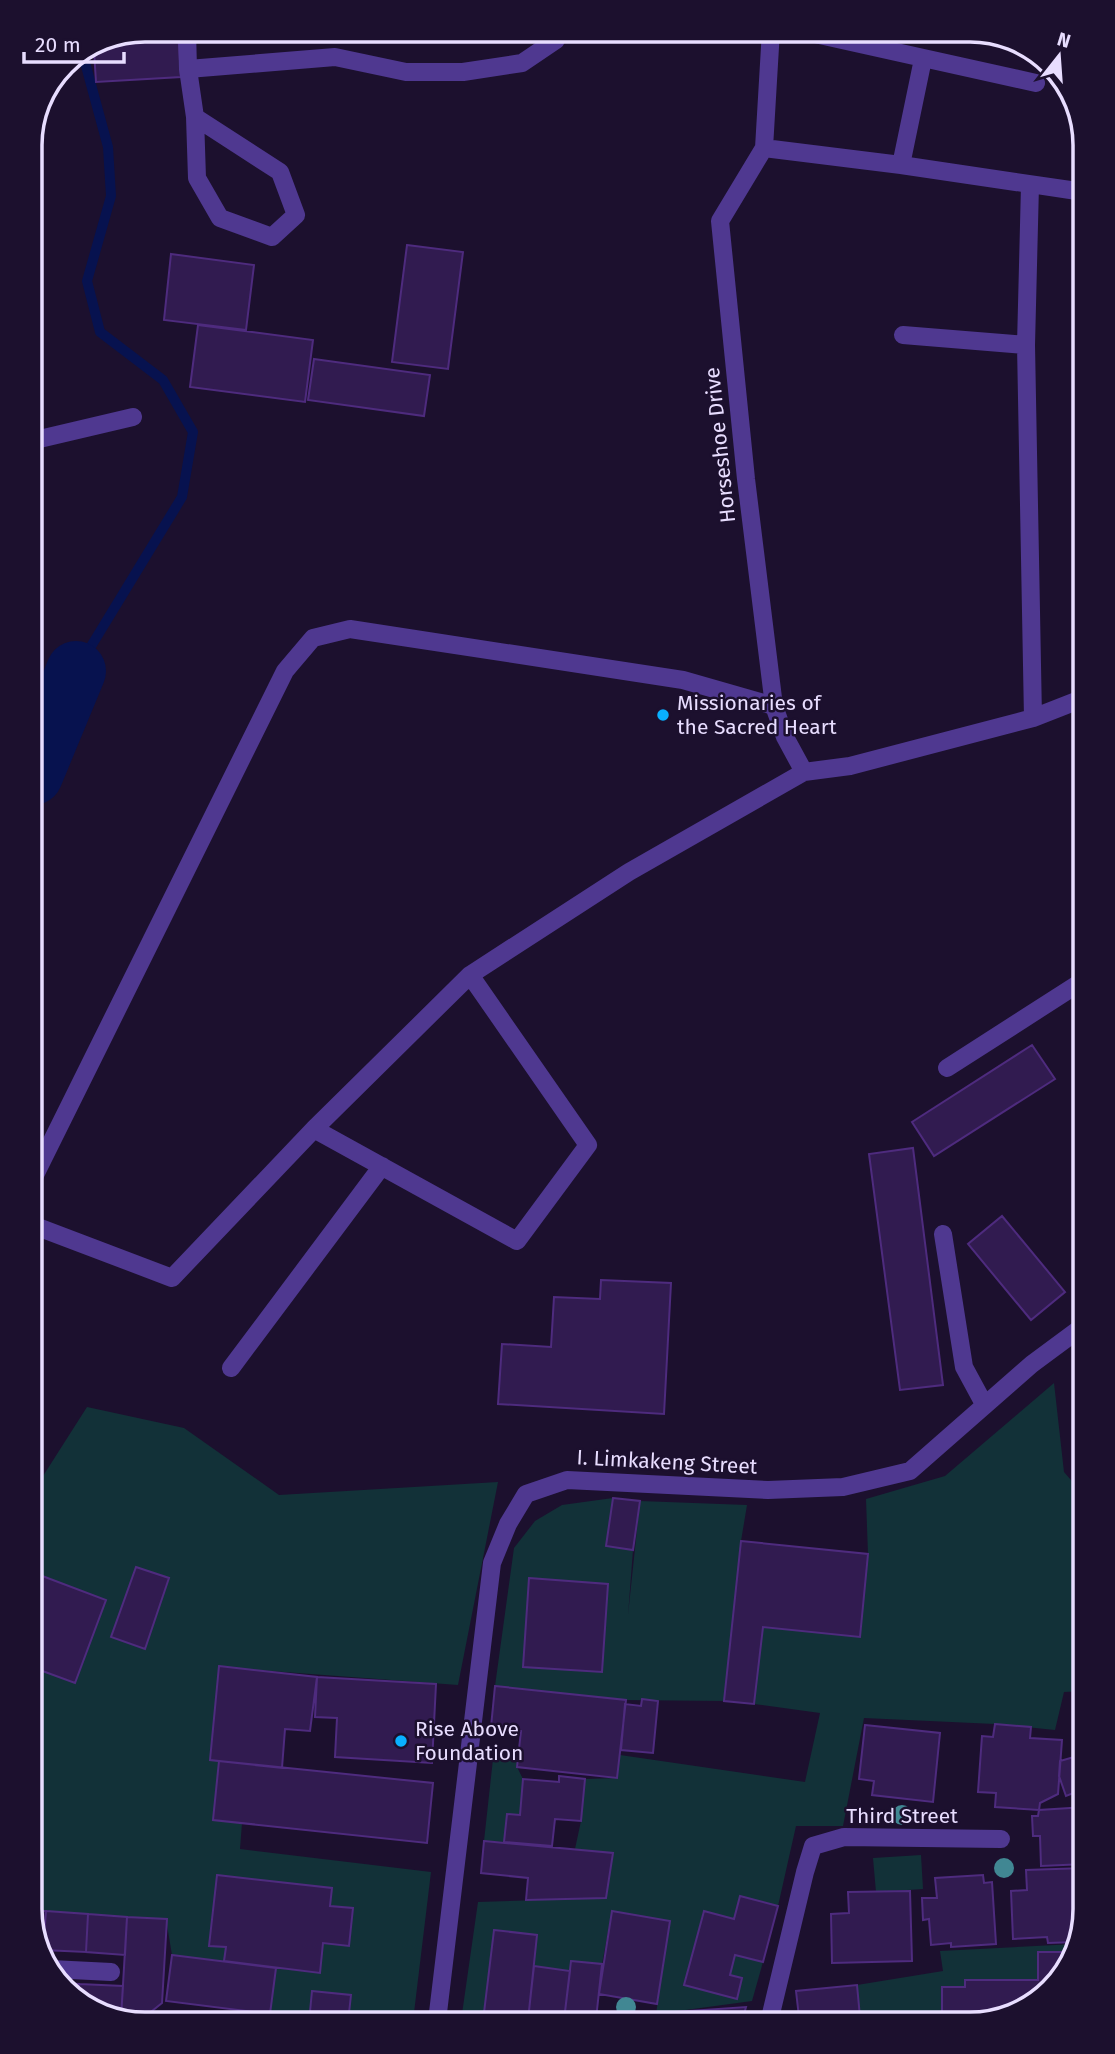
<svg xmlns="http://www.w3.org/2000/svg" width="1115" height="2054" font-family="'Fira Sans',sans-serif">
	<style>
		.green { fill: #123138 }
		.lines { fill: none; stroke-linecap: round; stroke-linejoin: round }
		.stream { stroke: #07124f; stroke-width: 10 }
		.river { stroke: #07124f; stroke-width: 60 }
		.building { fill: #311b50; stroke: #4e2b7e; stroke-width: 2 }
		.minor { stroke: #4f3890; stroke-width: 18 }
		.tree { fill: #418793 }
		.poi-dot { fill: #09b0ff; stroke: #1c102e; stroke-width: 2.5 }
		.labels { text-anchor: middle; stroke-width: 5; stroke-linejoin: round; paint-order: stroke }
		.street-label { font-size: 21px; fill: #e8ddff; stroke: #1c102e }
		.poi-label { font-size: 21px; fill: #e8ddff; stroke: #1c102e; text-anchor: start }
		.rim { fill: none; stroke: #e8ddff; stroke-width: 3.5 }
	</style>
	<rect width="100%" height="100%" fill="#1c102e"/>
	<!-- green -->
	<path class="green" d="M 1054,1383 L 1064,1472 L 1083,1494 L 1084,1691 L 1064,1692 L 1055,1730 L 995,1724 L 864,1718 L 843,1826 L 796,1826 L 778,1906 L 740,1896 L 734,1919 L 703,1912 L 685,1985 L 737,1999 L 742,1979 L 730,1975 L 735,1955 L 763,1962 L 752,2001 L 656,2014 L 670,1921 L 612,1911 L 602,1964 L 572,1961 L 570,1971 L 534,1966 L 537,1935 L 494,1930 L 483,2021 L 461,2021 L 478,1902 L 606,1898 L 613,1853 L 575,1849 L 581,1821 L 585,1779 L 617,1778 L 620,1755 L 805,1782 L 820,1713 L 754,1704 L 763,1627 L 868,1554 L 866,1499 L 945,1476 Z
		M 87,1407 L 184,1428 L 279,1495 L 498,1482 L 458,1685 L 219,1667 L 210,1759 L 219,1761 L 242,1823 L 240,1849 L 431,1872 L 413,2021 L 268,2023 L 276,1968 L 320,1973 L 323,1943 L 349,1946 L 353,1909 C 306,1904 264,1882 217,1875 L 209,1945 L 226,1947 L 224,1961 L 172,1955 L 166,1919 L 38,1911 L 36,1487 Z
		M 613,1498 L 606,1546 L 633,1550 L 628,1615 L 640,1501 L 747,1505 L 741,1541 L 724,1701 L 620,1700 L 495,1686 L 514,1548 L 535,1521 L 562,1505 Z
		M 493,1759 L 518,1762 L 517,1767 L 523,1779 L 520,1815 L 507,1814 L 504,1842 L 484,1841 Z
		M 921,1855 L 923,1889 L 876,1892 L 873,1858 Z
		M 1075,1944 L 1072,1952 L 1038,1952 L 1038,1980 L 965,1980 L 965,1987 L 943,1987 L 941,2016 L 860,2017 L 857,1985 L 943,1971 L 940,1951 Z"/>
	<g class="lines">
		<!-- stream -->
		<path class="stream" d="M 76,671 L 182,497 L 193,432 L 163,380 L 100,332 L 87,281 L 111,196 L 108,147 L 83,55"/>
		<!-- river -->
		<path class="river" d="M 33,775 L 76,671"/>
	</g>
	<!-- building -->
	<path class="building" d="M 145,30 L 178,30 L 181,77 L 96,82 L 94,51 Z
		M 407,245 L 463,252 L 448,369 L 392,362 Z
		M 171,254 L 254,265 L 246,330 L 164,320 Z
		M 198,325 L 313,340 L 305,402 L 190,387 Z
		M 314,359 L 430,375 L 424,416 L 308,400 Z
		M 1032,1045 L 1055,1079 L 934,1156 L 912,1122 Z
		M 913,1148 L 943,1385 L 900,1390 L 869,1154 Z
		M 1002,1216 L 1065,1292 L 1031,1320 L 968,1244 Z
		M 601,1280 L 671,1283 L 664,1414 L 498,1404 L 502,1344 L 551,1347 L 554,1297 L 600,1299 Z
		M 613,1498 L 640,1501 L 633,1550 L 606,1546 Z
		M 741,1541 L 868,1554 L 860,1637 L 763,1627 L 754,1704 L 724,1701 Z
		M 136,1567 L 169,1578 L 145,1649 L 111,1637 Z
		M 37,1574 L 106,1600 L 75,1683 L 37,1669 Z
		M 529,1578 L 608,1584 L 602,1672 L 523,1667 Z
		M 219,1666 L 317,1677 L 310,1731 L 285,1729 L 282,1768 L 210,1760 Z
		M 317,1677 L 436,1684 L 432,1763 L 335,1757 L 337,1718 L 315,1717 Z
		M 495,1686 L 626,1700 L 617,1778 L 517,1767 L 521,1731 L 491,1727 Z
		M 642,1699 L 658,1701 L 653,1753 L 621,1750 L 625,1704 L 641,1706 Z
		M 995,1724 L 1031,1727 L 1030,1738 L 1062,1740 L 1058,1794 L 1040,1803 L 1039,1810 L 995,1807 L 996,1793 L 978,1792 L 982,1736 L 993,1737 Z
		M 865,1725 L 940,1733 L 933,1802 L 872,1795 L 874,1781 L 859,1779 Z
		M 1074,1757 L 1084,1789 L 1066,1796 L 1059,1776 L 1060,1761 Z
		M 219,1761 L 433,1783 L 427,1843 L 213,1820 Z
		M 559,1776 L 585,1779 L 581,1821 L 555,1819 L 552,1846 L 504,1842 L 507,1814 L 520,1815 L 523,1779 L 559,1782 Z
		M 1085,1807 L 1085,1864 L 1041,1866 L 1040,1836 L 1033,1836 L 1032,1816 L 1038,1816 L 1039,1810 Z
		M 484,1841 L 613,1853 L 606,1898 L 526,1900 L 528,1878 L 481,1873 Z
		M 1085,1868 L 1085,1909 L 1075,1942 L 1048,1943 L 1047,1937 L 1013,1939 L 1011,1891 L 1027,1890 L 1026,1870 Z
		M 217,1875 L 332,1888 L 330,1906 L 353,1908 L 349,1946 L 323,1943 L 320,1973 L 224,1961 L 226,1947 L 209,1946 Z
		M 983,1875 L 984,1883 L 992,1882 L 996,1944 L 951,1947 L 951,1943 L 931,1945 L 929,1919 L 923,1920 L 922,1898 L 937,1898 L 935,1878 Z
		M 910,1891 L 912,1961 L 832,1963 L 831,1914 L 849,1913 L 848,1892 Z
		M 740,1896 L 778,1906 L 763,1962 L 735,1955 L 730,1975 L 742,1978 L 737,1999 L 684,1985 L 704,1911 L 734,1919 Z
		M 38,1911 L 46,1911 L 43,1950 L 39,1950 Z
		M 46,1911 L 88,1914 L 86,1952 L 43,1950 Z
		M 612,1911 L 670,1921 L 657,2004 L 599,1994 Z
		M 88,1914 L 127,1917 L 125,1955 L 86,1952 Z
		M 127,1917 L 167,1919 L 162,2003 L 142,2019 L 121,2018 Z
		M 494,1930 L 537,1935 L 528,2020 L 483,2021 Z
		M 1038,1952 L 1072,1952 L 1066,1973 L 1014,2015 L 942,2016 L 942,1987 L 965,1987 L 965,1980 L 1038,1980 Z
		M 172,1955 L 276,1968 L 270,2014 L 166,2001 Z
		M 571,1961 L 602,1964 L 596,2019 L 564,2020 Z
		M 534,1966 L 570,1971 L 564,2020 L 528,2020 Z
		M 63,1983 L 79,1984 L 78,2002 Z
		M 79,1984 L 123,1986 L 121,2018 L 81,2005 L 78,2002 Z
		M 857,1985 L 860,2017 L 799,2017 L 796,1991 Z
		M 312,1991 L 351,1995 L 348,2022 L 309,2022 Z
		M 746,2007 L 743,2018 L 616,2019 L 617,2016 Z"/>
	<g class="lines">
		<!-- minor -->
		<path class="minor" d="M 187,30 L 188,69 L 195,117 L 197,178 L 220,218 L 272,237 L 296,215 L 280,172 L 195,117
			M 771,30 L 764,148 L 720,221 L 746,479 L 774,706 L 785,737 L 804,772
			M 797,30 L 1036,83
			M 188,69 L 335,57 L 406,72 L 463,72 L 522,63 L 556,40 L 560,30
			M 764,148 L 901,165 L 1077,191
			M 901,165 L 923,59
			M 1030,185 L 1026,345 L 1033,718
			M 903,335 L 1026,345
			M 31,441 L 133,417
			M 947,1068 L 1081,982
			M 314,1129 L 517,1241 L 588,1145 L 470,975
			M 35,1175 L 285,671 L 313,638 L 350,629 L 683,680 L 774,706
			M 35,1226 L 172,1278 L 314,1129 L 470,975 L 629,872 L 804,772 L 850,766 L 1033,718 L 1079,700
			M 943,1234 L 964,1367 L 984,1404
			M 231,1368 L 382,1166
			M 51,1969 L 111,1972
			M 770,2018 L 805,1872 L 813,1846 L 844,1837 L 1001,1839
			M 437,2021 L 492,1563 L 508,1524 L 526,1494 L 567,1480 L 768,1490 L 843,1487 L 910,1471 L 1032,1364 L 1082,1327"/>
	</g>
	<!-- trees -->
	<g class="tree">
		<circle cx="902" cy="1815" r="10"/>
		<circle cx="1004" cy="1868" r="10"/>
		<circle cx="626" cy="2007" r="10"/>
	</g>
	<!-- markers -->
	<g class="poi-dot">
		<circle cx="663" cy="715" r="7"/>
		<circle cx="401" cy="1741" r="7"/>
	</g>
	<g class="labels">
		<!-- street labels -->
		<g class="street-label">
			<text transform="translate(720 445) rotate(-96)" y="7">Horseshoe Drive</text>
			<text transform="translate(667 1462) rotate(3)" y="7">I. Limkakeng Street</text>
			<text x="902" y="1823">Third Street</text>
		</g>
		<!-- poi labels -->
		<g class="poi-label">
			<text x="677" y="710">Missionaries of<tspan x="677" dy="24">the Sacred Heart</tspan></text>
			<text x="415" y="1736">Rise Above<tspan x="415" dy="24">Foundation</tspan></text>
		</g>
	</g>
	<!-- crop -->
	<path d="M0 0H1115V2054H0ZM145 42H970A103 103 0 0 1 1073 145V1909A103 103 0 0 1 970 2012H145A103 103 0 0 1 42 1909V145A103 103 0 0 1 145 42Z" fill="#1c102e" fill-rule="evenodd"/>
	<path class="rim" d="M145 42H970A103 103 0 0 1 1073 145V1909A103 103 0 0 1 970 2012H145A103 103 0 0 1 42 1909V145A103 103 0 0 1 145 42Z"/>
	<!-- north arrow -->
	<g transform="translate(1059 56) rotate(17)" stroke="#1c102e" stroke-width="5" paint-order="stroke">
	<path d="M0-5L12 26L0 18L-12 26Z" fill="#e8ddff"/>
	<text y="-10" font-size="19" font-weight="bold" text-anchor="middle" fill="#e8ddff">N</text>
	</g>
	<!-- scale -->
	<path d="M24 52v10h100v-10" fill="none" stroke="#e8ddff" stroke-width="3.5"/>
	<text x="35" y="52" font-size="21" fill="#e8ddff" stroke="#1c102e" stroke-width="5" paint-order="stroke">20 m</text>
</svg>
